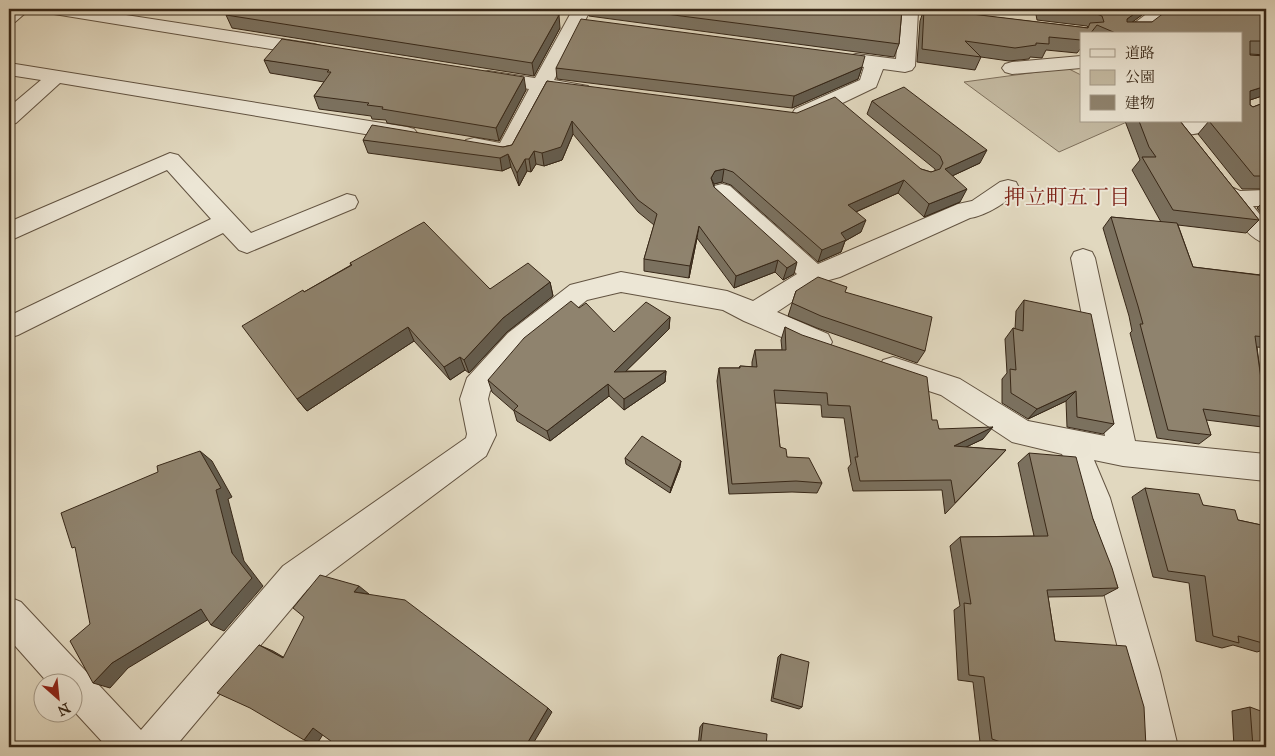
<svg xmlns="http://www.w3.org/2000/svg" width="1275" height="756" font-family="'IM FELL Great Primer','Noto Serif JP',serif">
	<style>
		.green { fill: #c4baa2; stroke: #7e705c }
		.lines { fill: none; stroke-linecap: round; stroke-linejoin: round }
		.minor-casing { stroke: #625341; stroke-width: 2 }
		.minor { fill: #ece6d5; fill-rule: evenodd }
		.wall { fill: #7b715f; stroke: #372717 }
		.shaded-wall { fill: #645c4d; stroke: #372717 }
		.building { fill: #8f836e; stroke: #372717 }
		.labels { text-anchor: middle; stroke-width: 4; stroke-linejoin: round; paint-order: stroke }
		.neighbourhood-label { font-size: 21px; fill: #7a1f14; stroke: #ece6d5 }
	</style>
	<rect width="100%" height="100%" fill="#e1d8bf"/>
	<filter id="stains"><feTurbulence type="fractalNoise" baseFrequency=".004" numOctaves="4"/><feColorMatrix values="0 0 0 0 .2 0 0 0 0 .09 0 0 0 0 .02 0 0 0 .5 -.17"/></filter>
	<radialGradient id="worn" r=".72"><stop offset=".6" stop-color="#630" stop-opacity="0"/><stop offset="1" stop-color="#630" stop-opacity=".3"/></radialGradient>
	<!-- green -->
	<path class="green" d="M 1067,68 L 1081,75 L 1081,121 L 1129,121 L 1059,152 L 964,82 Z"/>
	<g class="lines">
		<defs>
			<path id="minor" d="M 10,9 L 30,9 L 15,22 L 9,23 Z
				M 45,9 L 87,9 L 314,44 L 321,46 L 324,50 L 321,54 L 314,56 L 54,14 L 48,13 Z
				M 573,9 L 591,9 L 554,80 L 588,86 L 591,90 L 588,94 L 581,96 L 548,91 L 514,156 L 506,158 L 466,150 L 463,145 L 466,140 L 474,138 L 500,143 L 529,89 L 481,81 L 478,77 L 481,73 L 488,71 L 535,78 Z
				M 902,9 L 916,9 L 918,12 L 915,66 L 912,70 L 905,72 L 883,69 L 876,87 L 809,119 L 802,121 L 795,119 L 792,114 L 795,109 L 860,80 L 864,67 L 849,64 L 846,60 L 849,56 L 856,54 L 896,59 L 900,12 Z
				M 1153,9 L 1174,9 L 1142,34 L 1120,34 Z
				M 1081,56 L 1081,68 L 1012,74 L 1005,72 L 1002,68 L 1005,64 L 1012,62 Z
				M 9,63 L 407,127 L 414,129 L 418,134 L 414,139 L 407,141 L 60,83 L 16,123 L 9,125 L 9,107 L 41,80 L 9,75 Z
				M 1186,121 L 1228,121 L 1225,126 C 1210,130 1189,138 1174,134 L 1170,129 L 1174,124 Z
				M 170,153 L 178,155 L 251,233 L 347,194 L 355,196 L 358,202 L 355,208 L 247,253 L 239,250 L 223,233 L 18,335 L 9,338 L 9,316 L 211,219 L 167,170 L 9,241 L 9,222 Z
				M 1008,180 L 1016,182 L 1019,188 C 1011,201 985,216 970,218 L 840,277 L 822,282 L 777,312 L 828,334 L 832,342 L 828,350 L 819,353 L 744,321 L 723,310 L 621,292 L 587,300 L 526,349 L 490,391 L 488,399 L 496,435 L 486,456 L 307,590 L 175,747 L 107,747 L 72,709 L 72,684 L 49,684 L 9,639 L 9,597 L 21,602 L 141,730 L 283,566 L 466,438 L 467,434 L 460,399 L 467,378 L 508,333 L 570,285 L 621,272 L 727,291 L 753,301 L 797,274 L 714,198 L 711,192 L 714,186 L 722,184 L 730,186 L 818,264 L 958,204 L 972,201 L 1000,182 Z
				M 1231,187 L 1240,191 L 1266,190 L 1266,206 L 1253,206 L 1266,222 L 1266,244 C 1247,238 1230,212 1220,195 L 1223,189 Z
				M 1083,249 L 1092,252 L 1095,258 L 1135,441 L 1266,454 L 1266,481 L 1123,466 L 1094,460 L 1110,498 L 1160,672 L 1178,747 L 1141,747 L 1124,672 L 1080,498 L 1062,454 L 1012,442 L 941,395 L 883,376 L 879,368 L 883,360 L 893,357 L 960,379 L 1028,421 L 1105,436 L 1071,258 L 1074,252 Z"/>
		</defs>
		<!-- minor casing -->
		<use href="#minor" class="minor-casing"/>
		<!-- minor -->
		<use href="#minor" class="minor"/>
	</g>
	<!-- wall -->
	<path class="wall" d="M 525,9 L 572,9 L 568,14 Z
		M 589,9 L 902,9 L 899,44 L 894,57 L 589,16 Z
		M 924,9 L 1088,28 L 1088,27 L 1087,26 L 1037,20 L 1035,9 L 1150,9 L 1132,22 L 1152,22 L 1266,9 L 1266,55 L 1250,54 L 1250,55 L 1266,56 L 1266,96 L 1265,95 L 1250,100 L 1250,105 L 1253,107 L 1266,102 L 1266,189 L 1242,189 L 1198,134 L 1209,121 L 1241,121 L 1241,34 L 1081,34 L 1081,48 L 1077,53 L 1046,50 L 1042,58 L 1030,57 L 1029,59 L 1009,61 L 981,57 L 975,70 L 917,62 L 920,21 Z
		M 939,9 L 987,9 L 985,14 Z
		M 226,15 L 560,28 L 534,76 L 232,28 Z
		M 264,60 L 526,90 L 499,141 L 387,123 L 386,120 L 372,119 L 371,116 L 319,109 L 314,96 L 324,82 L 270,73 Z
		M 862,67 L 858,79 L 792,108 L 557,79 L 556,68 Z
		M 547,81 L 921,169 L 931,172 L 935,171 L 935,169 L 867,114 L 872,101 L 980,163 L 952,176 L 960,202 L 924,217 L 898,193 L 856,212 L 861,232 L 845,241 L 841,252 L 818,262 L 731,185 L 722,182 L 714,184 L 714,187 L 794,274 L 783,280 L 775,272 L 734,288 L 697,238 L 689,278 L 644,271 L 644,259 L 654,225 L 638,212 L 573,134 L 562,160 L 544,166 L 536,164 L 531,172 L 527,171 L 519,186 L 511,167 L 502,171 L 368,153 L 363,140 L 503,147 L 512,145 Z
		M 1125,121 L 1180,121 L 1259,220 L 1246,233 L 1178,225 L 1193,267 L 1261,275 L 1260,273 L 1266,267 L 1266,348 L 1257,347 L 1262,386 L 1266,396 L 1266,424 L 1262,427 L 1206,420 L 1211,435 L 1199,444 L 1157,438 L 1130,333 L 1132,331 L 1129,316 L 1103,228 L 1111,217 L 1161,222 L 1132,170 L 1140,160 Z
		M 1266,199 L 1266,219 L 1257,208 Z
		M 350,263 L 490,289 L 550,282 L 553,296 L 507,332 L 469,373 L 465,370 L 450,380 L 414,341 L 307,411 L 297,399 L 304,292 L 351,265 Z
		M 796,291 L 845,292 L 925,351 L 917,363 L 817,328 L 788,316 Z
		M 1024,300 L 1114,424 L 1103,434 L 1067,427 L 1066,401 L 1028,419 L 1002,403 L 1002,379 L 1007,373 L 1005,339 L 1013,328 L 1015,329 L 1016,311 Z
		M 579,308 L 614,332 L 670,317 L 669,329 L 626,371 L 666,371 L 665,382 L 624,410 L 609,396 L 550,441 L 517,421 L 514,411 L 492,392 L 488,380 Z
		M 785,327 L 932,420 L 939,429 L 983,439 L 966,447 L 1006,450 L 945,514 L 942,490 L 853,491 L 848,468 L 851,464 L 844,418 L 822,417 L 821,405 L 775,403 L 780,447 L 787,457 L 822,483 L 817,493 L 792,492 L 729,494 L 717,381 L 719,368 L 739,368 L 740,366 L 752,367 L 752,362 L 755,350 L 782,350 L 781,340 Z
		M 1029,453 L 1093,519 L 1118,588 L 1103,596 L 1048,597 L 1055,641 L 1146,747 L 995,747 L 980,742 L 973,682 L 958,680 L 954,610 L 960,606 L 950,546 L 960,537 L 1034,536 L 1018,463 Z
		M 625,458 L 680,467 L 670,493 L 626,464 Z
		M 1145,488 L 1203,505 L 1238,520 L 1266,526 L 1266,649 L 1257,652 L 1233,645 L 1222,648 L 1196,641 L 1189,583 L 1153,577 L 1132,497 Z
		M 781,654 L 802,707 L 799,709 L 771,701 L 778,657 Z
		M 1250,707 L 1266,747 L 1234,747 L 1232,711 Z
		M 703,723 L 766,747 L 698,747 L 700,727 Z"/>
	<!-- shaded-wall -->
	<path class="shaded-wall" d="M 568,9 L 572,9 L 568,14 Z
		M 1141,9 L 1150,9 L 1119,32 L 1127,19 Z
		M 559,15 L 560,28 L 534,76 L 532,63 Z
		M 862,67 L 858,79 L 792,108 L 794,96 Z
		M 524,77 L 526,90 L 499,141 L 496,128 Z
		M 1266,86 L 1266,94 L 1265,95 L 1241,103 L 1250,91 Z
		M 572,121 L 573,134 L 562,160 L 544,166 L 542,153 Z
		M 987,150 L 980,163 L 939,182 L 945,169 Z
		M 534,151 L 536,164 L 531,172 L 529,159 Z
		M 508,154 L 511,167 L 502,171 L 500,158 Z
		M 525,159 L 527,171 L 519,186 L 517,173 Z
		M 724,169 L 722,182 L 714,184 L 711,178 L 715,171 Z
		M 904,180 L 898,193 L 844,217 L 848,205 Z
		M 967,189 L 960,202 L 924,217 L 929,204 Z
		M 866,220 L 861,232 L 845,241 L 841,252 L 818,262 L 822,250 L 841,233 Z
		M 699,226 L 697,238 L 689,278 L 690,266 Z
		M 778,260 L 775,272 L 734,288 L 736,276 Z
		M 797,262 L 794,274 L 783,280 L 787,268 Z
		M 550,282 L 553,296 L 507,332 L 469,373 L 464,360 L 503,318 Z
		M 670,317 L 669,329 L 614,383 L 614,372 Z
		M 408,327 L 414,341 L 307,411 L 297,399 Z
		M 460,357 L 465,370 L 450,380 L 444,367 Z
		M 666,371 L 665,382 L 624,410 L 624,399 Z
		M 608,384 L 609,396 L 550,441 L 547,431 Z
		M 1076,391 L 1066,401 L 1028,419 L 1037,409 Z
		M 993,427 L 983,439 L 945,457 L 954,446 Z
		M 200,451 L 212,461 L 232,497 L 228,499 L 244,561 L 263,586 L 224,631 L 211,625 L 232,553 Z
		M 681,461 L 680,467 L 670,493 L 671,488 Z
		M 359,586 L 369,594 L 354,592 Z
		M 201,609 L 214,616 L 128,668 L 110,688 L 93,683 L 112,663 Z
		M 259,645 L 273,651 L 295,664 L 283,658 Z
		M 548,708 L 552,712 L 531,747 L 525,747 Z
		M 313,728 L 325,731 L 317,744 L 304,740 Z"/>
	<!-- building -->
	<path class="building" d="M 232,9 L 515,9 L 559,15 L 532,63 L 226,15 Z
		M 627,9 L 902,9 L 899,44 Z
		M 924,9 L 930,9 L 1088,28 L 1090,23 L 1104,22 L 1102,16 L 1094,13 L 1056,9 L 1141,9 L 1127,19 L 1127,22 L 1152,22 L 1169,9 L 1266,9 L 1266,41 L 1250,41 L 1250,55 L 1266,56 L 1266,86 L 1250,91 L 1250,105 L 1253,107 L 1266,102 L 1266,176 L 1254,176 L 1209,121 L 1241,121 L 1241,34 L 1118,34 L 1097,25 L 1090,34 L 1081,34 L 1081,40 L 1049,37 L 1049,44 L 1036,43 L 1036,45 L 1015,48 L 965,41 L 981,57 L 922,49 Z
		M 581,19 L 865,56 L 862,67 L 794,96 L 556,68 Z
		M 282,39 L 524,77 L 496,128 L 382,109 L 383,107 L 367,105 L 369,103 L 314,96 L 331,72 L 327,72 L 329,70 L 264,60 Z
		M 547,81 L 797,113 L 835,97 L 921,169 L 931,172 L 940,169 L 943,163 L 940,156 L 872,101 L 904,87 L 987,150 L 945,169 L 967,189 L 929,204 L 904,180 L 848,205 L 866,220 L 841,233 L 846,240 L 822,250 L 733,172 L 724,169 L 715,171 L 711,178 L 714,187 L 797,262 L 787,268 L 778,260 L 736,276 L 699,226 L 690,266 L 644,259 L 657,214 L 638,200 L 572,121 L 561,147 L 542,153 L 534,151 L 529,159 L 525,159 L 517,173 L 508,154 L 500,158 L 363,140 L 372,125 L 503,147 L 512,145 Z
		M 1139,121 L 1180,121 L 1259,220 L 1173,210 L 1142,157 L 1156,157 L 1149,147 Z
		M 1111,217 L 1177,223 L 1193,267 L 1266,276 L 1266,337 L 1255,336 L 1262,386 L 1266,396 L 1266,417 L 1203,409 L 1211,435 L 1168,430 L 1140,324 L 1143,324 L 1138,306 Z
		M 424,222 L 490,289 L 528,263 L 550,282 L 503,318 L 464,360 L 460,357 L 444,367 L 408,327 L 297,399 L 242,326 L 303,290 L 304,292 L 352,265 L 350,263 Z
		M 818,277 L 847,287 L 845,292 L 932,317 L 925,351 L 821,316 L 792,303 L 796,291 Z
		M 1024,300 L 1091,314 L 1114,424 L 1077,417 L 1076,391 L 1037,409 L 1011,393 L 1010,369 L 1016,370 L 1013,328 L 1023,331 Z
		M 571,301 L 579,308 L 586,303 L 614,332 L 646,302 L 670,317 L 614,372 L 666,371 L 624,399 L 608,384 L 547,431 L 514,410 L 518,406 L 488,380 L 524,338 Z
		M 785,327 L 802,335 L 927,377 L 932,420 L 937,420 L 939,429 L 993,427 L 954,446 L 1006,450 L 955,503 L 951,480 L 860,481 L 855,457 L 858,457 L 850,406 L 828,405 L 827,393 L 774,390 L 780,447 L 786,449 L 787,457 L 809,458 L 822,483 L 796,481 L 732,484 L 719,368 L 740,368 L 740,366 L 757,367 L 755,350 L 786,350 Z
		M 642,436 L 681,461 L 671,488 L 625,458 Z
		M 200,451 L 221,488 L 216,490 L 232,553 L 252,578 L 211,625 L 201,609 L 112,663 L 93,683 L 70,641 L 90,624 L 75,547 L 72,548 L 61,513 L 158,472 L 157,466 Z
		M 1029,453 L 1076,457 L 1093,519 L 1112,568 L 1118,588 L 1047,590 L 1055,641 L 1126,646 L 1144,707 L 1146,747 L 1012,747 L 1012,746 L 992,739 L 984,677 L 969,675 L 964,603 L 971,604 L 960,537 L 1048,536 Z
		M 1145,488 L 1199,494 L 1203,505 L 1235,510 L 1238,520 L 1266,526 L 1266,644 L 1238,636 L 1239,643 L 1213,636 L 1205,576 L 1168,571 Z
		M 320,575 L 359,586 L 354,592 L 405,600 L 548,708 L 525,747 L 339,747 L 313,728 L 304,740 L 250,708 L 217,693 L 259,645 L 283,658 L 304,617 L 293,608 Z
		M 781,654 L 809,662 L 802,707 L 773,698 Z
		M 1250,707 L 1266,713 L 1266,747 L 1253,747 Z
		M 703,723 L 767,734 L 766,747 L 700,747 Z"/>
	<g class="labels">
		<!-- neighbourhood labels -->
		<g class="neighbourhood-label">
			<text x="1067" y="204">押立町五丁目</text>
		</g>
	</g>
	<!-- margin -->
	<rect width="1275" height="756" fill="none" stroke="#e1d8bf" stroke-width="30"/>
	<rect x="10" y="10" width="1255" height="736" fill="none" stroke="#372717" stroke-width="2.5"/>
	<rect x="15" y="15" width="1245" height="726" fill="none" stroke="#372717"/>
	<!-- legend -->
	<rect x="1080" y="32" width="162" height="90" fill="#ece6d5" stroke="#a49a89"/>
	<rect x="1090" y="49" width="25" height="8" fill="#ece6d5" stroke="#a49a89"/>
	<text x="1125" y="58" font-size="15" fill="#372717">道路</text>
	<rect x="1090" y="70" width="25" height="15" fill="#c4baa2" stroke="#a49a89"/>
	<text x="1125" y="82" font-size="15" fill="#372717">公園</text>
	<rect x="1090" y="95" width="25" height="15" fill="#8f836e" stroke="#a49a89"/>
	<text x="1125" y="108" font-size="15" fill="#372717">建物</text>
	<!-- north arrow -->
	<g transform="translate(58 698) rotate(153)"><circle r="24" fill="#ece6d5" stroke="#a49a89"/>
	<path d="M0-4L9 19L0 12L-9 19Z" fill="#8f2418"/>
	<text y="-8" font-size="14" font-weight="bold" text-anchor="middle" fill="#372717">N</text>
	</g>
	<rect width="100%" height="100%" filter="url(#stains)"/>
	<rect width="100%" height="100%" fill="url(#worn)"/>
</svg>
